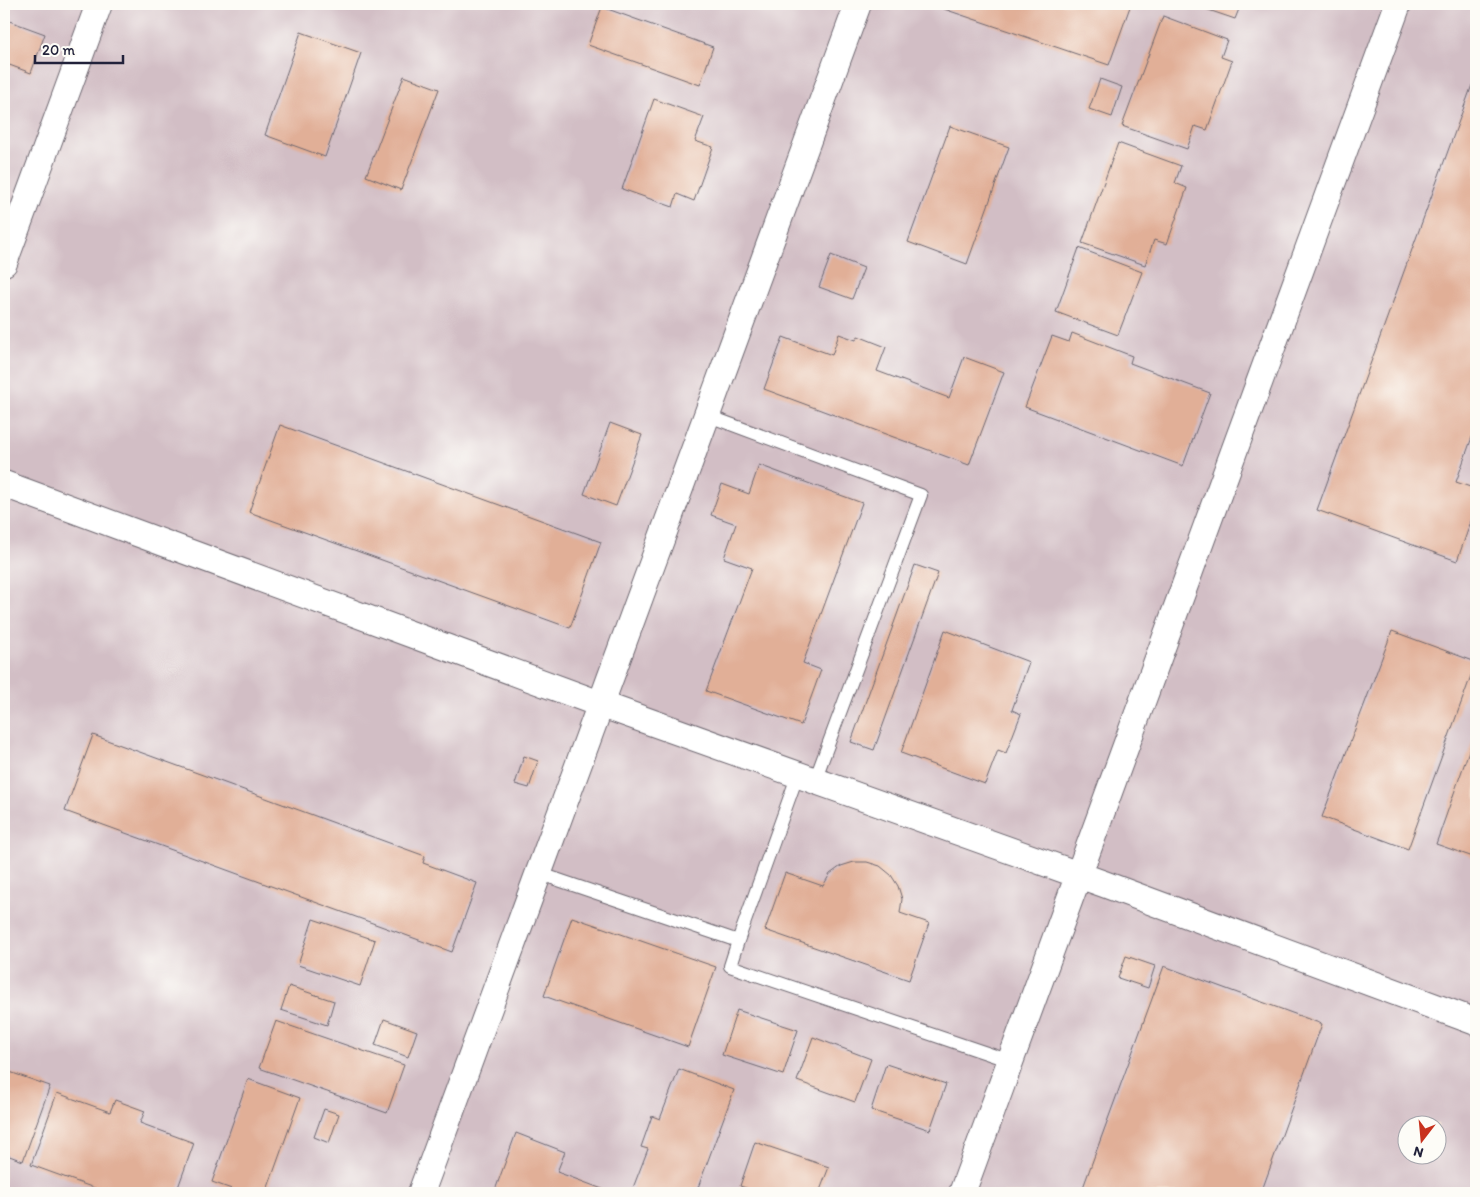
<svg xmlns="http://www.w3.org/2000/svg" width="1480" height="1197" font-family="Itim,sans-serif">
	<style>
		.industrial { fill: #d2bec5; fill-rule: evenodd }
		.building { fill: #e1af97 }
		.lines { fill: none; stroke-linecap: round; stroke-linejoin: round }
		.service-casing { stroke: #6d666f; stroke-width: 14 }
		.minor-casing { stroke: #6d666f; stroke-width: 28 }
		.service { stroke: #fff; stroke-width: 12 }
		.minor { stroke: #fff; stroke-width: 26 }
	</style>
	<rect width="100%" height="100%" fill="#fdfcf7"/>
	<filter id="ink" filterUnits="userSpaceOnUse"><feTurbulence type="fractalNoise" baseFrequency=".02" numOctaves="2"/><feDisplacementMap in="SourceGraphic" scale="10" xChannelSelector="R" yChannelSelector="G"/><feConvolveMatrix kernelMatrix="1 2 1 2 8 2 1 2 1" color-interpolation-filters="sRGB"/></filter>
	<filter id="wash" filterUnits="userSpaceOnUse"><feTurbulence type="fractalNoise" baseFrequency=".0096" numOctaves="4" result="noise"/><feDisplacementMap in="SourceGraphic" scale="20" xChannelSelector="R" yChannelSelector="G"/><feGaussianBlur stdDeviation="1.12" result="paint"/><feColorMatrix in="noise" values="0 0 0 0 0 0 0 0 0 0 0 0 0 0 0 0 0 1.4 0 .05"/><feComposite in="paint" operator="in"/></filter>
	<g filter="url(#wash)">
		<rect width="100%" height="100%" fill="#f7e5cf"/>
		<!-- industrial -->
		<path class="industrial" d="M 4,4 L 1476,4 L 1476,1193 L 4,1193 ZM 1408,1124 L 1438,1124 L 1438,1154 L 1408,1154 Z"/>
		<g id="blocks">
			<!-- building -->
			<path class="building" d="M 946,4 L 1131,4 L 1109,65 L 944,9 Z
				M 1191,4 L 1241,4 L 1235,19 Z
				M 602,7 L 713,47 L 700,85 L 588,45 Z
				M 1163,16 L 1227,40 L 1221,57 L 1232,61 L 1207,130 L 1195,126 L 1187,149 L 1122,126 Z
				M 4,19 L 45,34 L 31,73 L 4,63 Z
				M 301,32 L 361,53 L 325,157 L 265,135 Z
				M 404,76 L 439,89 L 401,190 L 366,176 Z
				M 1100,79 L 1122,87 L 1112,117 L 1089,109 Z
				M 1476,81 L 1476,426 L 1456,482 L 1476,489 L 1476,507 L 1457,561 L 1317,510 L 1472,85 Z
				M 654,99 L 704,117 L 695,141 L 713,147 L 694,201 L 677,194 L 673,207 L 622,189 Z
				M 950,126 L 1009,147 L 967,264 L 908,242 Z
				M 1118,143 L 1181,166 L 1175,183 L 1187,188 L 1167,244 L 1154,240 L 1145,265 L 1082,243 Z
				M 1079,248 L 1142,272 L 1118,335 L 1056,312 Z
				M 831,255 L 864,268 L 852,299 L 819,287 Z
				M 1072,333 L 1132,356 L 1130,363 L 1210,393 L 1183,466 L 1025,407 L 1052,336 L 1069,342 Z
				M 839,334 L 856,340 L 858,336 L 886,347 L 877,371 L 949,398 L 964,357 L 1004,372 L 969,465 L 764,389 L 783,337 L 832,355 Z
				M 610,423 L 642,435 L 616,506 L 584,494 Z
				M 280,425 L 601,542 L 570,628 L 249,512 Z
				M 759,465 L 862,503 L 803,663 L 821,670 L 801,725 L 706,691 L 752,568 L 724,558 L 736,524 L 711,515 L 722,484 L 749,494 Z
				M 915,565 L 938,573 L 874,750 L 851,742 Z
				M 945,630 L 1029,662 L 1012,710 L 1021,714 L 1006,753 L 998,750 L 985,784 L 901,753 Z
				M 1392,631 L 1476,662 L 1408,849 L 1322,817 Z
				M 1476,731 L 1476,858 L 1436,844 Z
				M 93,735 L 425,856 L 423,863 L 477,883 L 452,952 L 65,811 Z
				M 524,756 L 538,761 L 529,788 L 515,784 Z
				M 854,862 L 867,862 L 880,866 L 891,875 L 898,886 L 902,899 L 900,913 L 929,923 L 909,980 L 765,930 L 785,873 L 823,886 L 830,874 L 841,866 Z
				M 572,917 L 716,967 L 688,1047 L 544,996 Z
				M 313,919 L 375,940 L 360,986 L 298,965 Z
				M 1126,956 L 1155,966 L 1148,988 L 1118,978 Z
				M 1164,966 L 1322,1024 L 1261,1193 L 1081,1193 Z
				M 289,986 L 334,1001 L 327,1025 L 281,1010 Z
				M 737,1010 L 798,1030 L 783,1075 L 722,1055 Z
				M 384,1019 L 417,1031 L 408,1057 L 375,1045 Z
				M 276,1021 L 404,1065 L 387,1113 L 259,1068 Z
				M 813,1037 L 871,1059 L 855,1102 L 797,1081 Z
				M 886,1064 L 946,1084 L 930,1130 L 871,1110 Z
				M 679,1069 L 734,1090 L 696,1193 L 631,1193 L 648,1149 L 641,1147 L 652,1116 L 660,1119 Z
				M 4,1070 L 50,1086 L 23,1161 L 4,1154 Z
				M 248,1079 L 300,1098 L 266,1193 L 243,1193 L 212,1182 Z
				M 57,1093 L 110,1112 L 115,1100 L 145,1111 L 140,1123 L 194,1143 L 176,1193 L 108,1193 L 31,1165 Z
				M 324,1109 L 339,1114 L 329,1143 L 314,1137 Z
				M 516,1133 L 565,1152 L 557,1172 L 613,1193 L 494,1193 Z
				M 755,1142 L 829,1167 L 819,1193 L 761,1193 L 740,1186 Z"/>
		</g>
	</g>
	<g filter="url(#ink)">
		<use href="#blocks" fill-opacity="0" stroke="#6d666f" stroke-width="1"/>
		<g class="lines">
			<defs>
				<path id="service" d="M 706,415 L 921,495 L 815,780
					M 538,873 L 738,941 L 730,966 L 1010,1061
					M 738,941 L 798,774"/>
				<path id="minor" d="M 4,263 L 99,4
					M 4,484 L 600,704 L 1104,884 L 1476,1022
					M 421,1193 L 858,4
					M 962,1193 L 1398,4"/>
			</defs>
			<!-- service casing -->
			<use href="#service" class="service-casing"/>
			<!-- minor casing -->
			<use href="#minor" class="minor-casing"/>
			<!-- service -->
			<use href="#service" class="service"/>
			<!-- minor -->
			<use href="#minor" class="minor"/>
		</g>
	</g>
	<!-- margin -->
	<rect width="1480" height="1197" fill="none" stroke="#fdfcf7" stroke-width="20"/>
	<!-- north arrow -->
	<g transform="translate(1422 1140) rotate(196)"><circle r="24" fill="#fdfcf7" stroke="#a5a5ac"/>
	<path d="M0-4L9 19L0 12L-9 19Z" fill="#c8321e"/>
	<text y="-8" font-size="14" font-weight="bold" text-anchor="middle" fill="#22223b">N</text>
	</g>
	<!-- scale -->
	<path d="M35 55v8h88v-8" fill="none" stroke="#22223b" stroke-width="2.5"/>
	<text x="42" y="55" font-size="15" fill="#22223b" stroke="#fdfcf7" stroke-width="4" paint-order="stroke">20 m</text>
</svg>
